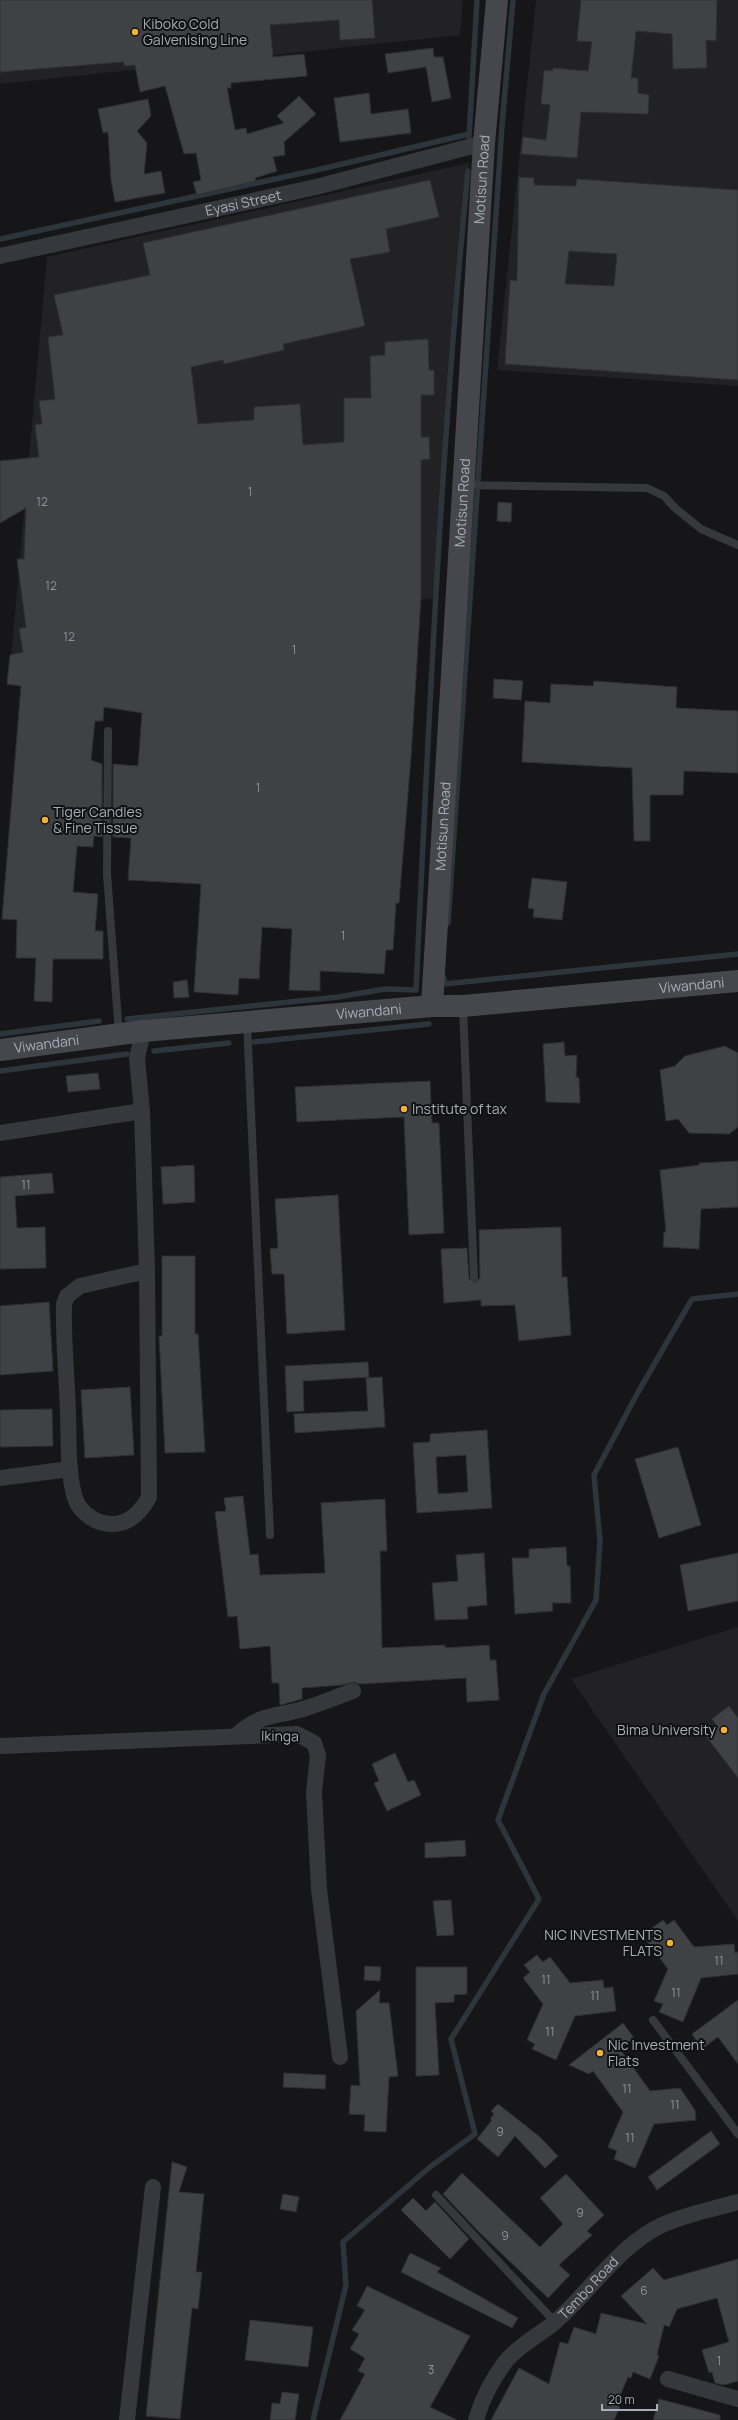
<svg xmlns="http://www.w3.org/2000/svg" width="738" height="2420" font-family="Manrope,sans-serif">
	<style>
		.built { fill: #222225 }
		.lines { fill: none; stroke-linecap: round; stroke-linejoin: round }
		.stream { stroke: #2c353c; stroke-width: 5.5 }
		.building { fill: #404145; stroke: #303034; fill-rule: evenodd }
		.lane { stroke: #37383d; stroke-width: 8 }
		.street { stroke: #37383d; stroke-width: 16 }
		.secondary { stroke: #45474d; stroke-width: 22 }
		.poi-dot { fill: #f2b134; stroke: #111113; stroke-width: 1.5 }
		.labels { text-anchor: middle; stroke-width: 4; stroke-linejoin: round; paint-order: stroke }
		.number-label { font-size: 12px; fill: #8e929b }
		.poi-label { font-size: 14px; fill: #a8adb8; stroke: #111113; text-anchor: start }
		.street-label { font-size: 14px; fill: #a8adb8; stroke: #111113 }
	</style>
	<rect width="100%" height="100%" fill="#161618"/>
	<!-- built -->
	<path class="built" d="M 0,0 L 463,0 L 460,35 L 0,84 Z
		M 536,0 L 738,0 L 738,386 L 497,370 Z
		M 469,163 L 435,598 L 11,658 L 47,257 Z
		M 738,1627 L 738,1921 L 571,1679 Z"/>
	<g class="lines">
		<!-- stream -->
		<path class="stream" d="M 469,137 L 477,0
			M 0,239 L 321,169 L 469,134
			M 448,923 L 502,126 L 513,0
			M 444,978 L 444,984 L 738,954
			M 127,1019 L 338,997 L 385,989 L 416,990 C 429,717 441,444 468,171
			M 0,1034 L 99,1021
			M 254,1042 L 429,1024
			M 154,1051 L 229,1043
			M 0,1071 L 127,1054
			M 313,2420 L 346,2285 L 343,2242 L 430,2167 L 475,2134 L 451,2039 L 539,1899 L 498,1820 L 544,1694 L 596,1600 L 600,1541 L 594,1475 L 637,1394 L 692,1299 L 738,1294"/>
	</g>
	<!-- building -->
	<path class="building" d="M 0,0 L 372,0 L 375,38 L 340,40 L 339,20 L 270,25 L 273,57 L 304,54 L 307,76 L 231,83 L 231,88 L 227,88 L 235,130 L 246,128 L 247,134 L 284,123 L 277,116 L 299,96 L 316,114 L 284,142 L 285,155 L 273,157 L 277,171 L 255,178 L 256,181 L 197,195 L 193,182 L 201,180 L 196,153 L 184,154 L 165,86 L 140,92 L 135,65 L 124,66 L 124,62 L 0,72 Z
		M 581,0 L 717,0 L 716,41 L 706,40 L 707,68 L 673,69 L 672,34 L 636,31 L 631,78 L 638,78 L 638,93 L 649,95 L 648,114 L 581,112 L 577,158 L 521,154 L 523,137 L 546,140 L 550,105 L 541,104 L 544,70 L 553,71 L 553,68 L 588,71 L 592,42 L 577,41 Z
		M 433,48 L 434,57 L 443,57 L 451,98 L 432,102 L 426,67 L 388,73 L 385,54 Z
		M 369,93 L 371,114 L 408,109 L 411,133 L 340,142 L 334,98 Z
		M 148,99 L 151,116 L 137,131 L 147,143 L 144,174 L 161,171 L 165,193 L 115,202 L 111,180 L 108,132 L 103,133 L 98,109 Z
		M 519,177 L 534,178 L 534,185 L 576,186 L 577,179 L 738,190 L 738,380 L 505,364 L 510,280 L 517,281 ZM 569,251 L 617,254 L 614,286 L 565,284 Z
		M 430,180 L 439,217 L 386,229 L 390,252 L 350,259 L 365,326 L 283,344 L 284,350 L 224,364 L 223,360 L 191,367 L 198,424 L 254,420 L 254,407 L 300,404 L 303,445 L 344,442 L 344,398 L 371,398 L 370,356 L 385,355 L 385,342 L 428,339 L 429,370 L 434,370 L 434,395 L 421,395 L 421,437 L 429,437 L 430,459 L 421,460 L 421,597 L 411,757 L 399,903 L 396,903 L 393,950 L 386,950 L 384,974 L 320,971 L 320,991 L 289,990 L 292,929 L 262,927 L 259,979 L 239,978 L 238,995 L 194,992 L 201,884 L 128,880 L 131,838 L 113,837 L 113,764 L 138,766 L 142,713 L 104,707 L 103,721 L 95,721 L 91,760 L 102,764 L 102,837 L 94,836 L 93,847 L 77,846 L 73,892 L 98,894 L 95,931 L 103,931 L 103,959 L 53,959 L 52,1002 L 34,1001 L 36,958 L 16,958 L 17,920 L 2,919 L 21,686 L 7,684 L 10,655 L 23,652 L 19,629 L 26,627 L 17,559 L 24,559 L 26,508 L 0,523 L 0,461 L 39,457 L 35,425 L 42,424 L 39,401 L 55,399 L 48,337 L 63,335 L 54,295 L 150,275 L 143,243 Z
		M 498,502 L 512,503 L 511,522 L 497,521 Z
		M 494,679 L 523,681 L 521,700 L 493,698 Z
		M 594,681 L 677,687 L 676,708 L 738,711 L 738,773 L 684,771 L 683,795 L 650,795 L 650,841 L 634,841 L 632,768 L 522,762 L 525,701 L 550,703 L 551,684 L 593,686 Z
		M 532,878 L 567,882 L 562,920 L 533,917 L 534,909 L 528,908 Z
		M 187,980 L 189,997 L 174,998 L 173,982 Z
		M 564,1042 L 565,1056 L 577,1055 L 576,1077 L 579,1078 L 580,1103 L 546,1102 L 543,1044 Z
		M 725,1046 L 738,1053 L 738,1127 L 729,1134 L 689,1133 L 678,1119 L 666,1121 L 660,1070 L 675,1066 L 685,1056 Z
		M 98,1073 L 100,1089 L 68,1092 L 66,1076 Z
		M 430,1081 L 432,1123 L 439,1123 L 444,1233 L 409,1235 L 404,1117 L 297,1122 L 295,1087 Z
		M 738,1161 L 738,1207 L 701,1209 L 699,1249 L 663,1247 L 664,1232 L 666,1232 L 660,1170 L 699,1165 L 699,1163 Z
		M 194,1165 L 195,1202 L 163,1204 L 161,1167 Z
		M 52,1173 L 54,1193 L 15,1196 L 17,1228 L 45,1227 L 46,1268 L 0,1269 L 0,1177 Z
		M 338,1195 L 345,1330 L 287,1334 L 284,1274 L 272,1274 L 270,1249 L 278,1248 L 275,1199 Z
		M 561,1227 L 562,1277 L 567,1277 L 571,1335 L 519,1341 L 515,1305 L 481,1306 L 481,1300 L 444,1303 L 441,1249 L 467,1248 L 469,1279 L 475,1283 L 480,1278 L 479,1230 Z
		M 162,1256 L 195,1256 L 195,1334 L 198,1334 L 205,1452 L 165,1453 L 159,1336 L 162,1336 Z
		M 49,1302 L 53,1371 L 0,1375 L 0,1306 Z
		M 368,1362 L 369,1377 L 303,1381 L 304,1411 L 287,1412 L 285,1366 Z
		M 382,1377 L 385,1427 L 295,1433 L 294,1414 L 368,1411 L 366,1378 Z
		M 130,1387 L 134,1455 L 85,1458 L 81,1390 Z
		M 52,1409 L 53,1446 L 0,1447 L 0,1410 Z
		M 487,1430 L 492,1508 L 417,1513 L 413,1443 L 430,1442 L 430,1434 ZM 466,1455 L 468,1492 L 438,1494 L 436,1457 Z
		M 678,1447 L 701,1525 L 659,1538 L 635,1459 Z
		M 243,1496 L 250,1555 L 258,1554 L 260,1575 L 325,1573 L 321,1503 L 385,1499 L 387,1551 L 380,1551 L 382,1648 L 445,1645 L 445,1648 L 489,1645 L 490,1660 L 496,1660 L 499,1700 L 467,1702 L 466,1678 L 359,1684 L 354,1682 L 342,1685 L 302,1688 L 302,1699 L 280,1705 L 279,1683 L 272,1683 L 270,1646 L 240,1649 L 237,1616 L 228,1617 L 215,1512 L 226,1511 L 224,1498 Z
		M 566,1547 L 567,1566 L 570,1566 L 571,1603 L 552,1603 L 553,1611 L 515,1614 L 512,1558 L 529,1558 L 529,1549 Z
		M 484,1553 L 487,1605 L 467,1607 L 468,1619 L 435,1620 L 432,1583 L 458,1581 L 456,1555 Z
		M 738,1553 L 738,1601 L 688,1611 L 680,1565 Z
		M 729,1706 L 738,1718 L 738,1778 L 705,1735 L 717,1726 L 712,1719 Z
		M 395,1753 L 408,1782 L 414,1780 L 421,1795 L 387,1811 L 374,1783 L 379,1781 L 372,1764 Z
		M 465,1840 L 466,1856 L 425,1858 L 425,1843 Z
		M 451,1900 L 454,1935 L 437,1936 L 433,1901 Z
		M 663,1920 L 667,1925 L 674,1920 L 694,1947 L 734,1944 L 735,1953 L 738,1952 L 738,1974 L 701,1978 L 683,2022 L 659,2012 L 663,2004 L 654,2001 L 668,1969 L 646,1940 L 652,1936 L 648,1931 Z
		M 537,1955 L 543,1962 L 550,1957 L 570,1983 L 603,1980 L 604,1988 L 613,1987 L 616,2011 L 575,2016 L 556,2060 L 532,2049 L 535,2044 L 527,2040 L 543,2004 L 523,1978 L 530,1972 L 524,1965 Z
		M 365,1966 L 381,1967 L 380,1981 L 364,1980 Z
		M 416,1967 L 467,1967 L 467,1994 L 454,1995 L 454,2002 L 435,2003 L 439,2075 L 416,2076 Z
		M 380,1990 L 379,2003 L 389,2003 L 398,2076 L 389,2077 L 386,2132 L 364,2131 L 365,2115 L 349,2114 L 351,2085 L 360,2086 L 356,2011 Z
		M 738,2000 L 738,2064 L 718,2037 L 702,2049 L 692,2034 Z
		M 623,2023 L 634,2038 L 620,2049 L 650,2091 L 680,2088 L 695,2110 L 696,2120 L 654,2124 L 635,2168 L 614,2159 L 617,2151 L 608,2147 L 623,2112 L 593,2071 L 589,2074 L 569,2065 Z
		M 284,2073 L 326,2075 L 325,2089 L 283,2087 Z
		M 498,2104 L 540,2137 L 558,2156 L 545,2168 L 515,2136 L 498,2157 L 477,2139 L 492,2120 L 490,2119 L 494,2114 L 491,2111 Z
		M 711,2131 L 720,2144 L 657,2190 L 648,2177 Z
		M 172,2162 L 187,2167 L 179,2192 L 204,2194 L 196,2272 L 202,2272 L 198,2309 L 192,2308 L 180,2419 L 146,2416 Z
		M 462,2173 L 540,2247 L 563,2224 L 540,2198 L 566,2174 L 604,2215 L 587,2231 L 592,2235 L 559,2265 L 570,2275 L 548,2298 L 479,2232 L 443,2194 Z
		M 283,2194 L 299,2197 L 296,2212 L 280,2209 Z
		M 413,2198 L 426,2211 L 435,2202 L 469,2239 L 450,2259 L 401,2210 Z
		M 410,2253 L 441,2268 L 437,2272 L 518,2318 L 512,2328 L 401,2272 Z
		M 738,2259 L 738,2381 L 724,2385 L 715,2383 L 712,2372 L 709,2373 L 702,2350 L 729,2342 L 717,2298 L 677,2309 L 669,2327 L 664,2325 L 657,2355 L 659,2356 L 650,2379 L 633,2372 L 631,2378 L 628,2377 L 616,2405 L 620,2407 L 614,2420 L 491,2420 L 519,2368 L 549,2384 L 560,2342 L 568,2344 L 574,2327 L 596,2334 L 601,2313 L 647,2324 L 621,2296 L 653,2268 L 664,2280 Z
		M 367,2286 L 470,2336 L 430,2407 L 457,2420 L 340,2420 L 365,2374 L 358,2371 L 365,2358 L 350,2349 L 359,2334 L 352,2330 L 365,2310 L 357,2306 Z
		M 250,2320 L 313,2327 L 308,2367 L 245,2360 Z
		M 282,2392 L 299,2394 L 295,2420 L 270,2420 L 272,2403 L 280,2404 Z
		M 659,2399 L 720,2415 L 720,2420 L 653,2420 Z"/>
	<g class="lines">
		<!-- lane -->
		<path class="lane" d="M 464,485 L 647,488 L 664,496 L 675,508 L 701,529 L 738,545
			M 108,731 L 107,874 L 119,1034
			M 463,1007 L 474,1278
			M 247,1023 L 270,1535
			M 653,2020 L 738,2134
			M 436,2195 L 555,2322"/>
		<!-- street -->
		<g class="street">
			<path id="s1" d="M 0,256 L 316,187 L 484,143"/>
			<path d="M 143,1031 L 137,1058 L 142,1111 L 147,1271 L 149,1497 C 141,1512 130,1524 112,1524 C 96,1524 80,1513 75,1498 C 67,1471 69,1440 68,1413 C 67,1377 63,1340 64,1304 L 67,1296 L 80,1286 L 147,1271"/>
			<path d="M 0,1133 L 142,1111"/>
			<path d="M 0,1478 L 70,1469"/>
			<path d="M 235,1736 C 262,1713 271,1718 303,1709 C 320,1704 336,1697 353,1691"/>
			<path d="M 0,1746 L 297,1734 L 314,1743 L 318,1755 L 314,1792 L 319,1889 L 340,2057"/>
			<path d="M 668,2379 L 738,2399"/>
			<path d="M 127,2420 L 153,2187"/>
			<path id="s2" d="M 476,2420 C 482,2399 493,2378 506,2361 C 518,2346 539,2335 554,2323 C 590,2292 618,2246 662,2225 C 686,2214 713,2209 738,2202"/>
		</g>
		<!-- secondary -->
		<g class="secondary">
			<path id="s3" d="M 432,1006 L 484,143 L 497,0"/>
			<path id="s4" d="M 0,1050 L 143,1031 L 432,1006 L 463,1006 L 738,981"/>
		</g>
	</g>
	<!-- markers -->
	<g class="poi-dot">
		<circle cx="135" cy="32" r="4"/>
		<circle cx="45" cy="820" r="4"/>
		<circle cx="404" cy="1109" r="4"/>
		<circle cx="724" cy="1730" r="4"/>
		<circle cx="670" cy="1943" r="4"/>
		<circle cx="600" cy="2053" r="4"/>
	</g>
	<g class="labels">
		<!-- number labels -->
		<g class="number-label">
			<text x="250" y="496">1</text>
			<text x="42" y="506">12</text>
			<text x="51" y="590">12</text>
			<text x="69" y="641">12</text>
			<text x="294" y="654">1</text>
			<text x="258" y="792">1</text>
			<text x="343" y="940">1</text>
			<text x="26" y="1189">11</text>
			<text x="719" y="1965">11</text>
			<text x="546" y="1984">11</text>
			<text x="676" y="1997">11</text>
			<text x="595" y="2000">11</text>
			<text x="550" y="2036">11</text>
			<text x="627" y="2093">11</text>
			<text x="675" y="2109">11</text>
			<text x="500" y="2136">9</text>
			<text x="630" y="2142">11</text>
			<text x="580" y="2217">9</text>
			<text x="505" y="2240">9</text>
			<text x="644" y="2295">6</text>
			<text x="719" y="2365">1</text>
			<text x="431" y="2374">3</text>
		</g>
		<!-- poi labels -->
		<g class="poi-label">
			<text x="143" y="29">Kiboko Cold<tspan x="143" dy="16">Galvenising Line</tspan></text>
			<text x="53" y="817">Tiger Candles<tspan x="53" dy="16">&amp; Fine Tissue</tspan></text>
			<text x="412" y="1114">Institute of tax</text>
			<text x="716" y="1735" text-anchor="end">Bima University</text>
			<text x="662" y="1940" text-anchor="end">NIC INVESTMENTS<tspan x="662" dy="16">FLATS</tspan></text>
			<text x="608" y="2050">Nic Investment<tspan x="608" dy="16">Flats</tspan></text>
		</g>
		<!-- street labels -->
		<g class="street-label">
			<text dy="5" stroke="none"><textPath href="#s3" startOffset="828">Motisun Road</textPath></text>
			<text dy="5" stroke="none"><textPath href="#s1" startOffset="249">Eyasi Street</textPath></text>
			<text dy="5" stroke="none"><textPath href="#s3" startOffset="504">Motisun Road</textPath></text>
			<text dy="5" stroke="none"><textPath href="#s3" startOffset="180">Motisun Road</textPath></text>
			<text dy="5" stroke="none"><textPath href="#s4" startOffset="695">Viwandani</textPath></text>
			<text dy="5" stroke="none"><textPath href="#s4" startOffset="371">Viwandani</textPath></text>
			<text dy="5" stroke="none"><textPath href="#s4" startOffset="47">Viwandani</textPath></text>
			<text transform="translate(280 1736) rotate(1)" y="5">Ikinga</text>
			<text dy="5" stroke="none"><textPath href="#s2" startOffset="177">Tembo Road</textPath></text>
		</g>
	</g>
	<!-- scale -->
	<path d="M602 2404v6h55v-6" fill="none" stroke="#a8adb8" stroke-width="2"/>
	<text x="608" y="2404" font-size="12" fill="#a8adb8" stroke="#111113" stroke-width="3" paint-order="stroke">20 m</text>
</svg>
